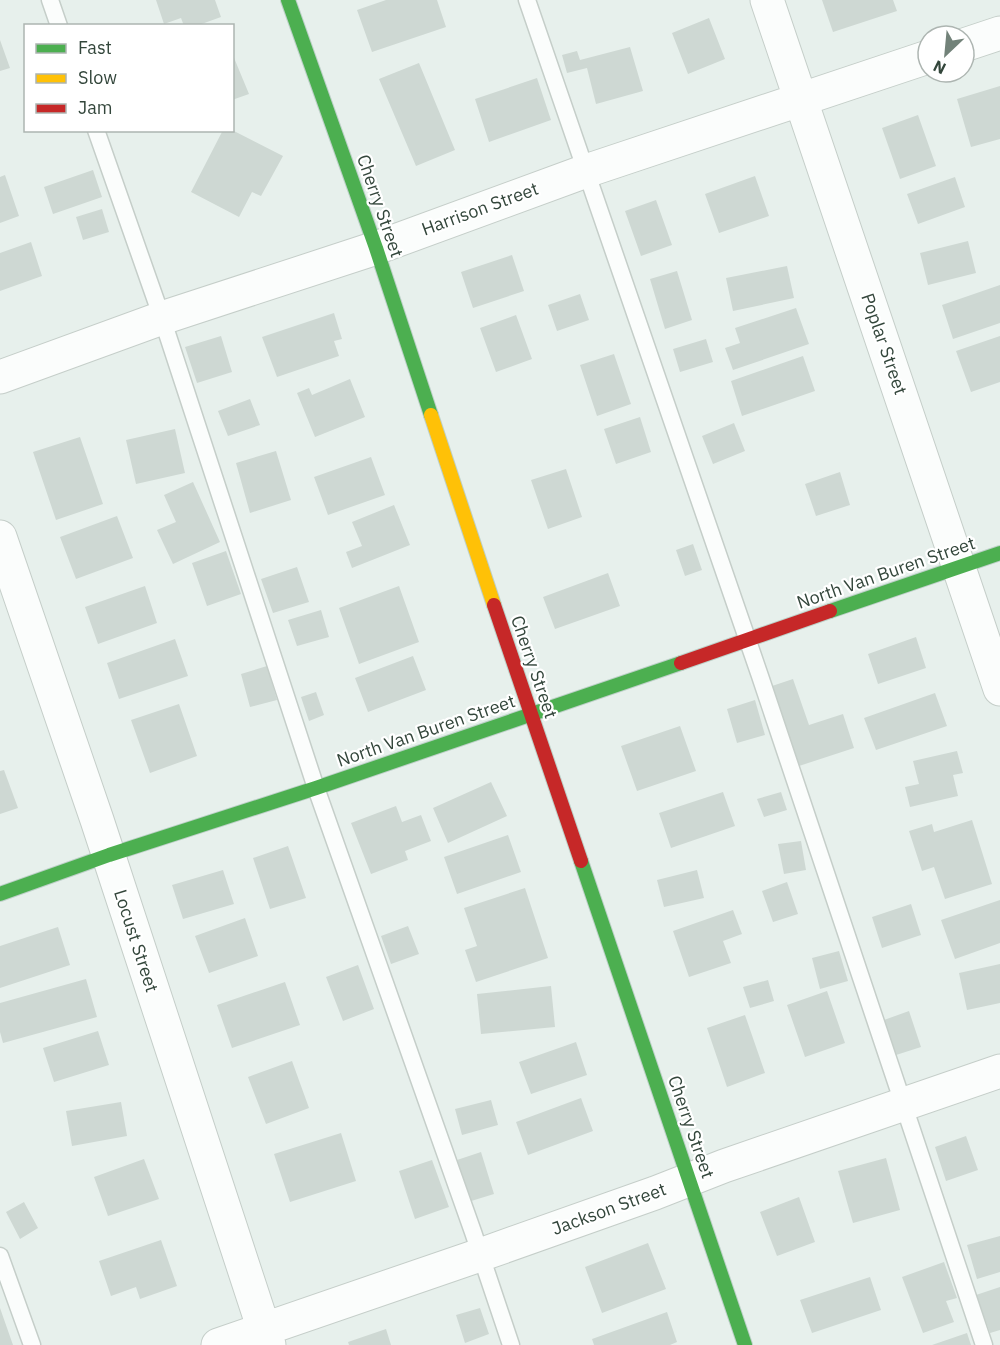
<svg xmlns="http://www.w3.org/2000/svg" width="1000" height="1345" font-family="'IBM Plex Sans',sans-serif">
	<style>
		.building { fill: #ced8d3 }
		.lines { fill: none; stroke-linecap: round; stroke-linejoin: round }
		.lane-casing { stroke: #c5cec9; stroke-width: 19 }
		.street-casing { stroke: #c5cec9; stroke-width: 35 }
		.fast-casing { stroke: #bdd0c8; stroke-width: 16 }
		.slow-casing { stroke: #bdd0c8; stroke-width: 16 }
		.jam-casing { stroke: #bdd0c8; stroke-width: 16 }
		.lane { stroke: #fbfdfc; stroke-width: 16 }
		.street { stroke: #fbfdfc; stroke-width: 33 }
		.fast { stroke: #4caf50; stroke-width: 14 }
		.slow { stroke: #ffc107; stroke-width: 14 }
		.jam { stroke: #c62828; stroke-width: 14 }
		.labels { text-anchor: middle; stroke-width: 4.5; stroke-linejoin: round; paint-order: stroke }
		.street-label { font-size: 18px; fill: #33463b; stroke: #fff }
	</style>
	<rect width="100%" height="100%" fill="#e7f0ec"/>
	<!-- building -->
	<path class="building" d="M 156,0 L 215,0 L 221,17 L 196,26 L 184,26 L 181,18 L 164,24 Z
		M 386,0 L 437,0 L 446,27 L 372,52 L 357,10 Z
		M 822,0 L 893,0 L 897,11 L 833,32 Z
		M 709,18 L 725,59 L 688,74 L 672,33 Z
		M 0,40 L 10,68 L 0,71 Z
		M 630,47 L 643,91 L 596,104 L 587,68 L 567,73 L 562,55 L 577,51 L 580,60 Z
		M 232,53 L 249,94 L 232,100 Z
		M 419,63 L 455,150 L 416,166 L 379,79 Z
		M 537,78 L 551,120 L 489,142 L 475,99 Z
		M 1000,86 L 1000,139 L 971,147 L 957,99 Z
		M 918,115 L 936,166 L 900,179 L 882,128 Z
		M 223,130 L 232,130 L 283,156 L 261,196 L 252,192 L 239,217 L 191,192 Z
		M 93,170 L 102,197 L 53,214 L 44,187 Z
		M 5,175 L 19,216 L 0,223 L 0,177 Z
		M 755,176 L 769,216 L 719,233 L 705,194 Z
		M 955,177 L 965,207 L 918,224 L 907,194 Z
		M 656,200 L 672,245 L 641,256 L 625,211 Z
		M 102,209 L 109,232 L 83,240 L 76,217 Z
		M 968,241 L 976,273 L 928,285 L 920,253 Z
		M 31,242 L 42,276 L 0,291 L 0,253 Z
		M 512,255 L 524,291 L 473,308 L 461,272 Z
		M 787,266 L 794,298 L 733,311 L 726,278 Z
		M 677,271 L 692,320 L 665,329 L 650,279 Z
		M 1000,285 L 1000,323 L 953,339 L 942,305 Z
		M 580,294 L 589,320 L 557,331 L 548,305 Z
		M 796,308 L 809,344 L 733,370 L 725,348 L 740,343 L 735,328 Z
		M 334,313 L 342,339 L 334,341 L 339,356 L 277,377 L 262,337 Z
		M 516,315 L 532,359 L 496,372 L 480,328 Z
		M 221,336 L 232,372 L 197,383 L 185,347 Z
		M 1000,336 L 1000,382 L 971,392 L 956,351 Z
		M 706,339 L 713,362 L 680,372 L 673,349 Z
		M 614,354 L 631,404 L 597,416 L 580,365 Z
		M 803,356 L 815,391 L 742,416 L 731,381 Z
		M 350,379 L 365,417 L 315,437 L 297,393 L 309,388 L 312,395 Z
		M 250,399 L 260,425 L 228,436 L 218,411 Z
		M 640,417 L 651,452 L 616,464 L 604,429 Z
		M 734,423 L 745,451 L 713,464 L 702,436 Z
		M 175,429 L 185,473 L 136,484 L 126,440 Z
		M 80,437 L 103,504 L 56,520 L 33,452 Z
		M 276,451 L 291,500 L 250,513 L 236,463 Z
		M 371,457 L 385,495 L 328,515 L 314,477 Z
		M 566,469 L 582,517 L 548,529 L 531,480 Z
		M 840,472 L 850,505 L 816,516 L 805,484 Z
		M 193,482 L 220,542 L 173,564 L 157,530 L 176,522 L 164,495 Z
		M 394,505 L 410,545 L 352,568 L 346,552 L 362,546 L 352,522 Z
		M 117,516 L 133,558 L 76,579 L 60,537 Z
		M 693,544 L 702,570 L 685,576 L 676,550 Z
		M 226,551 L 241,594 L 207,606 L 192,563 Z
		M 297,567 L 309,602 L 273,613 L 261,579 Z
		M 608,573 L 620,606 L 555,629 L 543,597 Z
		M 145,586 L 157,623 L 98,644 L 85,607 Z
		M 399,586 L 419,642 L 359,664 L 339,608 Z
		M 321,610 L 329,637 L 297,646 L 288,620 Z
		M 916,637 L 926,668 L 878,684 L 868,654 Z
		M 175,639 L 188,676 L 119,699 L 107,663 Z
		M 413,656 L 426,690 L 368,712 L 355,678 Z
		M 267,666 L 277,700 L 250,707 L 241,674 Z
		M 793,679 L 809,725 L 843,714 L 854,748 L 799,766 L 772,686 Z
		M 316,692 L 324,715 L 309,721 L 301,697 Z
		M 935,693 L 947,726 L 876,750 L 864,718 Z
		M 755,700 L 765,735 L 737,743 L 727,709 Z
		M 179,704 L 197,756 L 150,773 L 131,720 Z
		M 680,726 L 696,771 L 637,791 L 621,746 Z
		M 957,751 L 963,773 L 953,775 L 958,796 L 910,807 L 905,787 L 919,784 L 913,761 Z
		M 4,770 L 18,808 L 0,814 L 0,771 Z
		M 491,782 L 507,816 L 448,843 L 433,808 Z
		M 723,792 L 735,826 L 671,848 L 659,813 Z
		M 781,792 L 787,810 L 764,817 L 757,799 Z
		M 396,806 L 402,822 L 421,815 L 431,841 L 405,851 L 408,860 L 371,874 L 351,823 Z
		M 972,820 L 992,884 L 945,899 L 934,867 L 922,871 L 909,831 L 932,824 L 934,832 Z
		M 508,835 L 521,872 L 457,894 L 444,857 Z
		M 801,841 L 806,870 L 784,874 L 778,844 Z
		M 288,846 L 306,898 L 270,909 L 253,858 Z
		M 223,870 L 234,904 L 183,919 L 172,885 Z
		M 697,870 L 704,898 L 664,907 L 657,880 Z
		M 787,882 L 798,914 L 773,922 L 762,891 Z
		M 525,888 L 548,958 L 476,982 L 465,950 L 477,946 L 464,908 Z
		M 1000,900 L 1000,943 L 955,959 L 941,920 Z
		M 911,904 L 921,935 L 882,948 L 872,917 Z
		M 733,910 L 742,934 L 723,941 L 731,963 L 689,977 L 673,931 Z
		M 245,918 L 258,956 L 209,973 L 195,936 Z
		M 408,926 L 419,954 L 391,964 L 381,936 Z
		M 58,927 L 70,965 L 0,988 L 0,946 Z
		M 839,951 L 848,981 L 820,989 L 812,958 Z
		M 1000,964 L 1000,1003 L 967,1010 L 959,973 Z
		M 358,965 L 374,1009 L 343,1021 L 326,977 Z
		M 86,979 L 97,1017 L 3,1043 L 0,1032 L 0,1003 Z
		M 768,980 L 774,1001 L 750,1008 L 743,987 Z
		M 285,982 L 300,1025 L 232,1048 L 217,1005 Z
		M 551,986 L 555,1027 L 481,1034 L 477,994 Z
		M 827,991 L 845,1043 L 805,1057 L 787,1005 Z
		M 909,1011 L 921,1047 L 896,1055 L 884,1020 Z
		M 745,1015 L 765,1073 L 727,1087 L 707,1028 Z
		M 98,1031 L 109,1065 L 54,1082 L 43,1048 Z
		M 576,1042 L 587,1075 L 531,1094 L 519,1062 Z
		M 292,1061 L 309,1108 L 266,1124 L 248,1077 Z
		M 581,1098 L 593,1131 L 528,1155 L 516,1122 Z
		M 491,1100 L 498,1125 L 462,1135 L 455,1109 Z
		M 121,1102 L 127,1136 L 72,1146 L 66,1111 Z
		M 341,1133 L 356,1181 L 290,1202 L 274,1154 Z
		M 966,1136 L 978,1170 L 946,1181 L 935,1147 Z
		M 481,1152 L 494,1194 L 468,1202 L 454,1161 Z
		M 886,1158 L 900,1210 L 853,1223 L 838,1171 Z
		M 144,1159 L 159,1199 L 108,1216 L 94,1177 Z
		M 432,1160 L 449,1207 L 415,1219 L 399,1171 Z
		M 799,1197 L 815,1242 L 777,1256 L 760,1212 Z
		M 24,1202 L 38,1228 L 20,1239 L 6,1212 Z
		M 1000,1236 L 1000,1272 L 977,1279 L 967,1245 Z
		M 161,1240 L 177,1286 L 140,1299 L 136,1287 L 111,1296 L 99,1261 Z
		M 648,1243 L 666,1289 L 602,1313 L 585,1267 Z
		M 944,1262 L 957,1298 L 946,1301 L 954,1322 L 923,1333 L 902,1277 Z
		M 870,1277 L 881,1310 L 812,1333 L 800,1300 Z
		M 1000,1287 L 1000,1330 L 990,1333 L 976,1295 Z
		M 0,1308 L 13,1345 L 0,1345 Z
		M 480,1308 L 489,1334 L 465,1343 L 456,1315 Z
		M 667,1312 L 677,1342 L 670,1345 L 594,1345 L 592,1339 Z
		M 386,1329 L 391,1345 L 349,1345 L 348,1342 Z
		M 967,1333 L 971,1345 L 932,1345 Z"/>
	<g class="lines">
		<defs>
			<path id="lane" d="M 50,0 L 59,26
				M 527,0 L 760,676 L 984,1345
				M 96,130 L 162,318 L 316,788 L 473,1232 L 511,1345
				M 0,1256 L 32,1345"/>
			<path id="street" d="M 767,0 L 1000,689
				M 964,45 L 1000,33
				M 0,377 L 162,318 L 376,248 L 586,171 L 928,57
				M 0,537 L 97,820 L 269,1345
				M 218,1345 L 480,1255 L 655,1193 L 724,1166 L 1000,1071"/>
			<path id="fast" d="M 288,0 L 376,248 L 431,415
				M 830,611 L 1000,553
				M 581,861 L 745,1345
				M 0,894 L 109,855 L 316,788 L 681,663"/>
			<path id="slow" d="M 431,415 L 494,605"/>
			<path id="jam" d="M 494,605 L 581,861
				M 681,663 L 830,611"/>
		</defs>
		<!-- lane casing -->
		<use href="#lane" class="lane-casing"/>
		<!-- street casing -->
		<use href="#street" class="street-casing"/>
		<!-- fast casing -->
		<use href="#fast" class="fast-casing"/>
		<!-- slow casing -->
		<use href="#slow" class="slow-casing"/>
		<!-- jam casing -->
		<use href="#jam" class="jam-casing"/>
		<!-- lane -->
		<use href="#lane" class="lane"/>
		<!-- street -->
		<use href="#street" class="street"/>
		<!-- fast -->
		<use href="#fast" class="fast"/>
		<!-- slow -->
		<use href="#slow" class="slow"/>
		<!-- jam -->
		<use href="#jam" class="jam"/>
	</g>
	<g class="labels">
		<!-- street labels -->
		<g class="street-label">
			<text transform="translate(380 206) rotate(71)" y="6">Cherry Street</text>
			<text transform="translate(480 209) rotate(-20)" y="6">Harrison Street</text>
			<text transform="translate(884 344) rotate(71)" y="6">Poplar Street</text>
			<text transform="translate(886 573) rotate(-19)" y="6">North Van Buren Street</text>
			<text transform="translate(534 667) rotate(71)" y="6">Cherry Street</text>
			<text transform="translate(426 731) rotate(-19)" y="6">North Van Buren Street</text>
			<text transform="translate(136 941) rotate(72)" y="6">Locust Street</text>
			<text transform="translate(691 1127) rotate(71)" y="6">Cherry Street</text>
			<text transform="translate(609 1209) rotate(-20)" y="6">Jackson Street</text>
		</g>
	</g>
	<!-- legend -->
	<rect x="24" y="24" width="210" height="108" fill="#ffffff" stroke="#adb5b1" stroke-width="1.5"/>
	<rect x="36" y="44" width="30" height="9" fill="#4caf50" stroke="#adb5b1" stroke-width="1.5"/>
	<text x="78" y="54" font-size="18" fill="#33463b">Fast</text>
	<rect x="36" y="74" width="30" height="9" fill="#ffc107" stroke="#adb5b1" stroke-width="1.5"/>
	<text x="78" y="84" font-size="18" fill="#33463b">Slow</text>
	<rect x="36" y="104" width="30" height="9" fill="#c62828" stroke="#adb5b1" stroke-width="1.5"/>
	<text x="78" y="114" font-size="18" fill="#33463b">Jam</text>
	<!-- north arrow -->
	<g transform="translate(946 54) rotate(206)"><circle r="28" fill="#ffffff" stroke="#adb5b1" stroke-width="1.5"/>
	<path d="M0-4.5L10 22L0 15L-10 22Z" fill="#728279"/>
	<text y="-9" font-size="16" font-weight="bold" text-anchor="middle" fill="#33463b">N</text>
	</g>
</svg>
